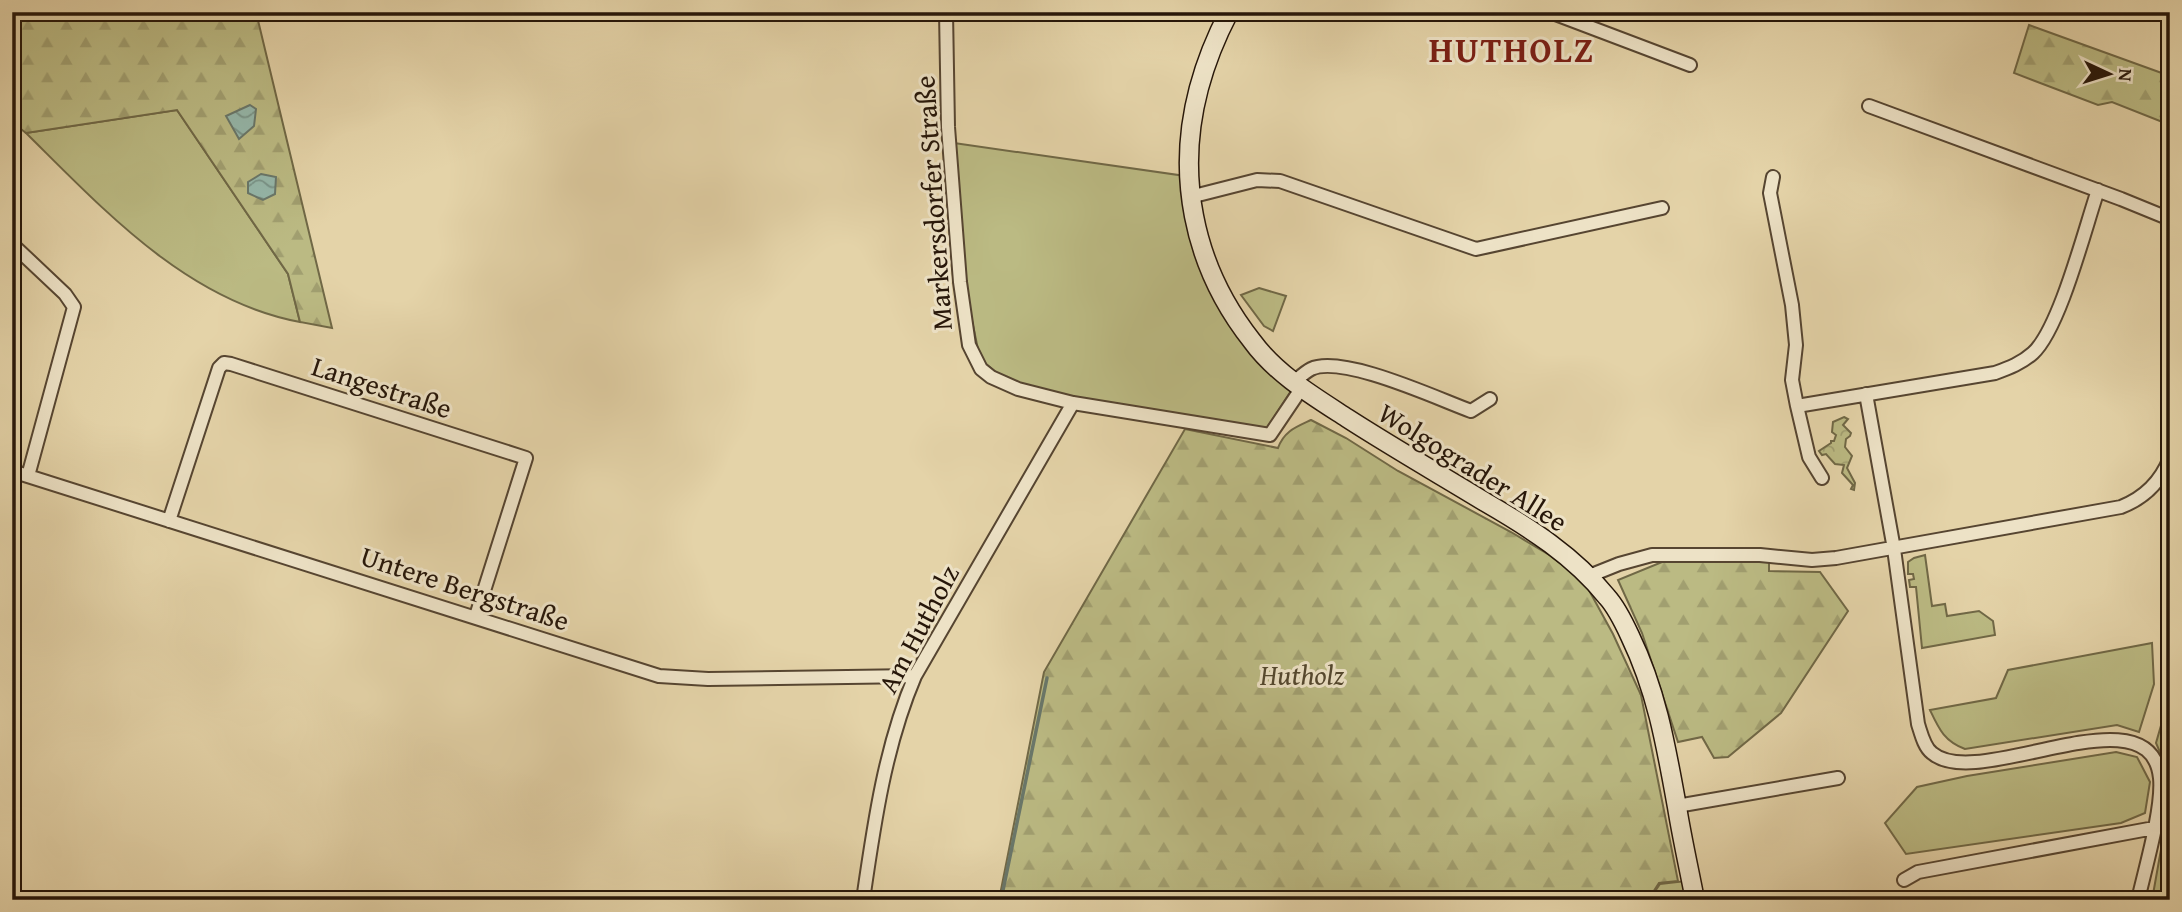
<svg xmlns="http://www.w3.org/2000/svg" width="2182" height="912" font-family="'Gentium Book Plus',serif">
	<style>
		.grass { fill: #bbba83; stroke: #706846; stroke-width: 2 }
		.forest { fill: url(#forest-firs); stroke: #706846; stroke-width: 2 }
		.park { fill: url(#park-crowns); stroke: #706846; stroke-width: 2 }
		.water { fill: url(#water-waves); stroke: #69776a; stroke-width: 2 }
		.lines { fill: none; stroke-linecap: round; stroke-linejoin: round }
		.stream { stroke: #69776a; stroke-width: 3.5 }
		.street-casing { stroke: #564531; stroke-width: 16 }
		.secondary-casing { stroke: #261609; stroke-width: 21 }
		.street { stroke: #ede2c6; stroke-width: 12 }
		.secondary { stroke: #ede2c6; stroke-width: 18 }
		.labels { text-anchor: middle; stroke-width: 6; stroke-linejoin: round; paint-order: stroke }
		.street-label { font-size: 28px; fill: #261609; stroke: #ede2c6 }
		.park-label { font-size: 28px; font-style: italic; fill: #53472e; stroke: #ede2c6 }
		.district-label { font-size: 35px; font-weight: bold; letter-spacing: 2px; fill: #7a1f14; stroke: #ede2c6 }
	</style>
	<defs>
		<pattern id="forest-firs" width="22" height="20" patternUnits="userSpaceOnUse" patternTransform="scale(1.75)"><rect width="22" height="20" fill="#bbba83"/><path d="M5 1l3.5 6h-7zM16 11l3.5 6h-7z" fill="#a19f70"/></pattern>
		<pattern id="park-crowns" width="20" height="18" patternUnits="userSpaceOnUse" patternTransform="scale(1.75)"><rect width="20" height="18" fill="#bbba83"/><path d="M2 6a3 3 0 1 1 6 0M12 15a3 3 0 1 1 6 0" fill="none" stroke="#a19f70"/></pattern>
		<pattern id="water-waves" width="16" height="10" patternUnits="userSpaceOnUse" patternTransform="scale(1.75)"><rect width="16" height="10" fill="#95b7aa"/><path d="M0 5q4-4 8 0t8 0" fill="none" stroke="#799489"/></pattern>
	</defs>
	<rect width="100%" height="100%" fill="#e4d3a8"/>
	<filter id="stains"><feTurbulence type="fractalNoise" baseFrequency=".00286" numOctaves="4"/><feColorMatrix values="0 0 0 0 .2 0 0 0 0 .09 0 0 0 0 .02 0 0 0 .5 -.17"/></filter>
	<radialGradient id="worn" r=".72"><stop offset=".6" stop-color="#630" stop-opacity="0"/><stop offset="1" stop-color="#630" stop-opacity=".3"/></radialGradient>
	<!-- grass -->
	<path class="grass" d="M 177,110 L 288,274 L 300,322 C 187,301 104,210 26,133 Z
		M 954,143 L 1185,176 L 1197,259 L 1291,391 L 1267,428 L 1075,400 L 1018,384 L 997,373 L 980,359 L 964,282 Z
		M 1259,288 L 1286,296 L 1273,331 L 1264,326 L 1241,295 Z
		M 1925,555 L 1932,606 L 1945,604 L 1947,616 L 1979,611 L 1993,621 L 1995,635 L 1922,648 L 1916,587 L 1910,587 L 1909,580 L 1914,579 L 1913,574 L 1908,574 L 1908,562 L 1914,558 Z
		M 2152,643 L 2154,684 L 2139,732 L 2117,725 L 1965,749 C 1944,741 1939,729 1930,710 L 1996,698 L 2008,670 Z
		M 2170,694 L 2170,776 L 2156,743 Z
		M 2116,752 L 2137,757 L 2150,782 L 2145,813 L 2121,823 L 1906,854 L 1885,823 L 1917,787 L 1967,776 Z
		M 2170,799 L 2170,900 L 2152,900 Z
		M 1686,881 L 1689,900 L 1649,900 L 1660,884 Z"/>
	<!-- forest -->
	<path class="forest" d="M 12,12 L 256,12 L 332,328 L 300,322 L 288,274 L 177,110 L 26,133 L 12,122 Z
		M 2029,25 L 2170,76 L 2170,125 L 2112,102 L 2098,105 L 2014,73 Z
		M 1311,420 L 1346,438 L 1398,471 L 1511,532 L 1551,556 L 1585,583 L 1613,634 L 1641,695 L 1678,881 L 1659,883 L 1648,900 L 999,900 L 1044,672 L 1185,429 L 1278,448 C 1284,431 1296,427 1311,420 Z
		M 1662,562 L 1769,562 L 1769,571 L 1820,572 L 1848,611 L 1781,713 L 1728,757 L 1714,758 L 1702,737 L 1678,742 L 1642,633 L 1618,580 Z"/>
	<!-- park -->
	<path class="park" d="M 1844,417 L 1848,419 L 1843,425 L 1851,433 L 1850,436 L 1846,439 L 1845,447 L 1852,456 L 1847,468 L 1855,483 L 1854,490 L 1851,489 L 1853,485 L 1842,473 L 1844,465 L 1835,464 L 1826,454 L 1822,455 L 1819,451 L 1831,443 L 1831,441 L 1834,441 L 1836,435 L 1832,432 L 1833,422 Z"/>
	<!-- water -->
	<path class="water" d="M 250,105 L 256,109 L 254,126 L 239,139 L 226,116 Z
		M 261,174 L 276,177 L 275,194 L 263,200 L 248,193 L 248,182 Z"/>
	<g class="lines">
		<!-- stream -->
		<path class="stream" d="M 1001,900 L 1047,678"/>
		<defs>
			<path id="street" d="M 946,12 L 948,127 L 960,282 L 969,345 L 981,369 L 991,377 L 1018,389 L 1073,403 L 1270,435 L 1301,389
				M 1550,12 L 1690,65
				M 1869,106 L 2121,199 L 2170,219
				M 1773,177 L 1770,193 L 1792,305 L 1796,345 L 1792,380 L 1797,406 L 1995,373 C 2009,368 2022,363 2033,353 C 2060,328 2085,228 2098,190
				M 1190,197 L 1257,180 L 1280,181 L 1476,249 L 1662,208
				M 12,244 L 65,294 L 74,307 L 28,476
				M 1294,382 C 1299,378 1305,372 1311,369 C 1342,354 1438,399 1471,411 L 1490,399
				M 1866,394 L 1894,549 L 1918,724 C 1921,733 1924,747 1932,753 C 1978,793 2150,687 2160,778 C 2163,808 2145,869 2138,900
				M 1797,406 L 1809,457 L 1822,478
				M 12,471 L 659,676 L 708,679 L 915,676
				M 169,521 L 219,368 L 224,363 L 231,364 L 526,458 L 476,616
				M 1589,576 L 1619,564 L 1652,555 L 1760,555 L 1812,560 L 1836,558 L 2121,507 C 2144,498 2161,481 2170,458
				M 1677,806 L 1838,778
				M 1904,880 L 1918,872 L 2154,828
				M 863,900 C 874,824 885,746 915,676 L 1073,403"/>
			<path id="secondary" d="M 1229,12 C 1195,77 1180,144 1194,216 C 1203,263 1222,303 1252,341 C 1276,374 1313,396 1347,418 C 1392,447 1439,474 1485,502 C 1530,528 1574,556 1607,597 C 1617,608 1624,623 1630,636 C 1657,692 1666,746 1677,807 C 1682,838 1689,869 1695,900"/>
		</defs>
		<!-- street casing -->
		<use href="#street" class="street-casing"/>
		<!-- secondary casing -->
		<use href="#secondary" class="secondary-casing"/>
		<!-- street -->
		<use href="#street" class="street"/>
		<!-- secondary -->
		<use href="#secondary" class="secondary"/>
	</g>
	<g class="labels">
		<!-- street labels -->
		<g class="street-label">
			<text transform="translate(933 203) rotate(-94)" y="10">Markersdorfer Straße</text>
			<text transform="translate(382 387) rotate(18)" y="10">Langestraße</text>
			<text transform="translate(1473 467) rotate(32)" y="10">Wolgograder Allee</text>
			<text transform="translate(465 588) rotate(18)" y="10">Untere Bergstraße</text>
			<text transform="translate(918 629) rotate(-62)" y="10">Am Hutholz</text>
		</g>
		<!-- park labels -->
		<g class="park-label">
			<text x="1302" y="685">Hutholz</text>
		</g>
		<!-- district labels -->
		<g class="district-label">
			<text x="1512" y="62">HUTHOLZ</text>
		</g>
	</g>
	<!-- margin -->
	<rect width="2182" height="912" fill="none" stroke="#e4d3a8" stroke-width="42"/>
	<rect x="14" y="14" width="2154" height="884" fill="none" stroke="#261609" stroke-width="3.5"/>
	<rect x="21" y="21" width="2140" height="870" fill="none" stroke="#261609" stroke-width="2"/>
	<!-- north arrow -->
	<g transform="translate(2109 74) rotate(94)" stroke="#ede2c6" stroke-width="5" paint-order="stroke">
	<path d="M0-5L12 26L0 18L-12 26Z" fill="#261609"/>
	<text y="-10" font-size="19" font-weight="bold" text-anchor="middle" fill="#261609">N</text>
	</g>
	<rect width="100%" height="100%" filter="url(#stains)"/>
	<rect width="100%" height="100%" fill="url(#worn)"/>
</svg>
